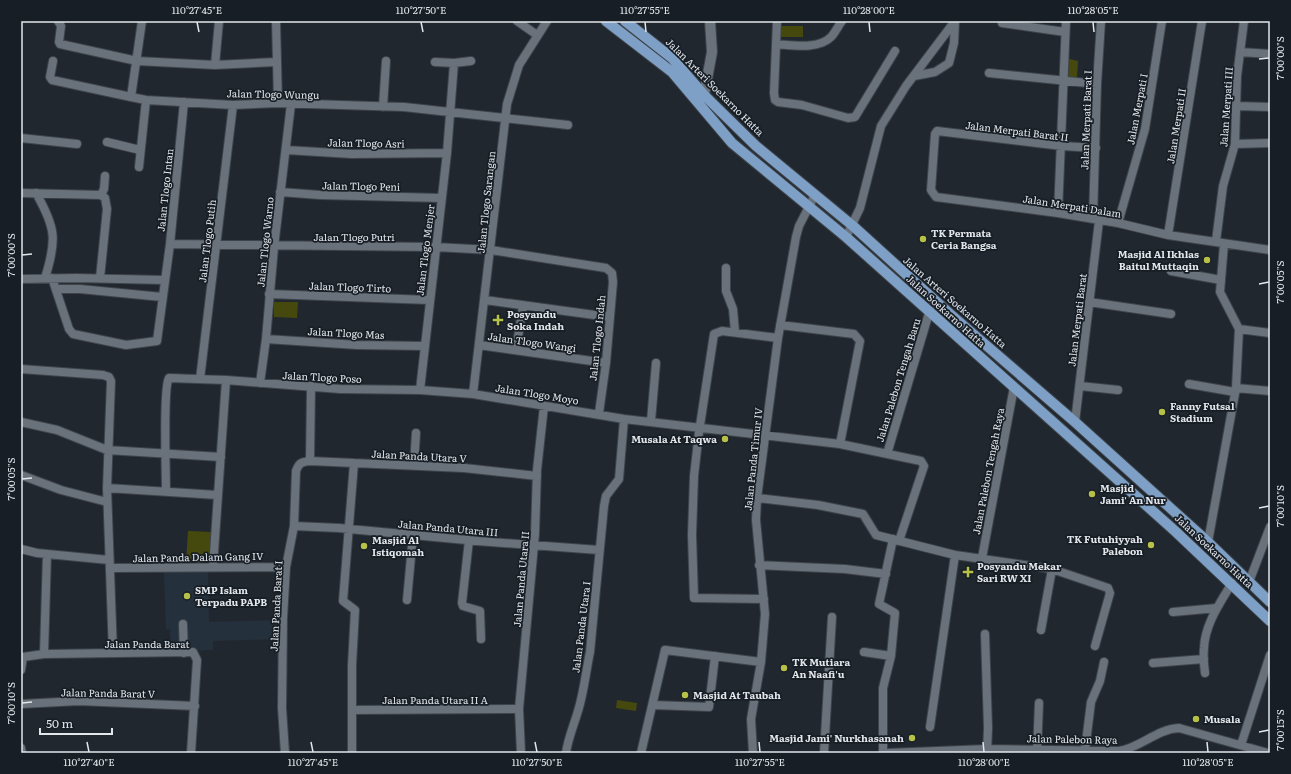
<svg xmlns="http://www.w3.org/2000/svg" width="1291" height="774" font-family="Literata,serif">
	<style>
		.built { fill: #25303d }
		.pitch { fill: #45490e }
		.lines { fill: none; stroke-linecap: round; stroke-linejoin: round }
		.minor-casing { stroke: #3e444a; stroke-width: 10 }
		.tertiary-casing { stroke: #3e444a; stroke-width: 12 }
		.primary-casing { stroke: #3e444a; stroke-width: 12 }
		.minor { stroke: #69717a; stroke-width: 8 }
		.tertiary { stroke: #69717a; stroke-width: 10 }
		.primary { stroke: #7fa0c6; stroke-width: 10 }
		.ticks { fill: none; stroke: #e3e7ec; stroke-width: 1.5 }
		.poi-dot { fill: #b7c147; stroke: #171e25; stroke-width: 1.5 }
		.labels { text-anchor: middle; stroke-width: 3.5; stroke-linejoin: round; paint-order: stroke }
		.street-label { font-size: 10px; fill: #e3e7ec; stroke: #171e25 }
		.poi-label { font-size: 10px; font-weight: bold; fill: #e3e7ec; stroke: #171e25; text-anchor: start }
		.neatline { fill: none; stroke: #e3e7ec; stroke-width: 1.5 }
		.ticks-label { font-size: 10px; text-anchor: middle; fill: #e3e7ec }
	</style>
	<rect width="100%" height="100%" fill="#21272f"/>
	<!-- built -->
	<path class="built" d="M 208,571 L 209,622 L 278,620 L 278,639 L 213,641 L 213,650 L 171,651 L 170,629 L 166,629 L 164,572 Z"/>
	<!-- pitch -->
	<path class="pitch" d="M 780,26 L 803,26 L 803,37 L 780,37 Z
		M 1069,59 L 1078,61 L 1077,78 L 1067,77 Z
		M 274,302 L 298,302 L 297,318 L 274,317 Z
		M 188,531 L 211,532 L 209,563 L 186,562 Z
		M 617,700 L 637,703 L 636,711 L 616,708 Z"/>
	<g class="lines">
		<defs>
			<path id="minor" d="M 58,21 L 61,26 L 59,42 L 60,44 L 137,61 L 215,65 L 276,62
				M 142,21 L 131,97 L 146,100 L 233,105 L 278,103 L 404,107 L 568,125
				M 276,21 L 278,103
				M 517,21 L 537,35
				M 777,21 L 774,93 L 775,100 L 778,102 L 802,105 L 848,118 L 855,117 L 895,51
				M 1002,23 L 1065,32
				M 776,44 C 792,45 818,50 831,37 C 835,33 838,26 842,21
				M 1240,52 L 1270,54
				M 53,61 L 50,77 L 52,80 L 131,97
				M 435,62 L 454,63 L 471,61
				M 215,65 L 219,21
				M 989,73 L 1097,84
				M 914,76 L 935,72 L 949,63 L 954,43 L 955,21
				M 1237,106 L 1270,107
				M 383,107 L 386,61
				M 21,138 L 77,144
				M 107,142 L 140,150
				M 1235,144 L 1270,143
				M 1096,148 L 1062,146 L 937,131 L 935,134 L 931,190 L 936,197 L 1058,213 L 1118,223 L 1168,235 L 1270,250
				M 286,150 L 352,154 L 447,153
				M 139,167 L 146,100
				M 280,192 L 320,195 L 441,198
				M 21,193 L 101,195 L 105,198 L 107,209 L 100,278
				M 36,193 C 56,228 57,240 45,278
				M 101,195 L 104,189 L 105,176
				M 1058,213 L 1066,21
				M 1093,219 L 1097,84 L 1101,21
				M 1118,223 L 1145,129 L 1162,21
				M 1168,235 L 1202,21
				M 846,237 L 860,208 L 881,126 L 906,86 L 955,21
				M 1216,241 L 1223,186 L 1235,144 L 1237,76 L 1244,21
				M 170,244 L 435,247 L 491,250 L 606,268 L 612,273 L 613,282 L 606,363 L 599,413
				M 726,268 L 726,291 L 733,309 L 735,332
				M 1171,271 L 1221,280
				M 52,278 L 69,329 L 73,334 L 126,345 L 157,341 L 170,244 L 184,102
				M 21,279 L 76,278 L 164,280
				M 56,289 L 80,289 L 162,297
				M 269,294 L 429,300
				M 485,300 L 609,317
				M 1089,302 L 1171,314
				M 780,325 L 854,334 L 860,341 L 840,444
				M 1239,329 L 1270,333
				M 266,339 L 357,345 L 425,346
				M 479,345 L 606,363
				M 516,350 L 523,306
				M 21,369 L 103,375 L 109,377 L 111,381 L 107,488 L 113,653
				M 200,379 L 233,105
				M 260,383 L 266,339 L 274,247 L 291,104
				M 1189,384 L 1235,392
				M 1080,386 L 1118,390
				M 1236,388 L 1270,391
				M 420,390 L 447,153 L 454,63
				M 473,394 L 507,104 L 519,65 L 547,21
				M 651,421 L 656,363
				M 21,422 L 57,430 L 107,450 L 221,457
				M 1075,422 L 1099,221
				M 887,454 L 929,313
				M 310,461 L 311,386
				M 414,465 L 416,433
				M 21,475 L 61,490 L 107,502
				M 107,488 L 217,495
				M 166,491 C 166,474 163,387 169,378 L 226,380 L 340,389 L 420,390 L 473,394 L 624,419 L 840,444 L 921,461 L 924,466 L 899,541
				M 757,498 L 818,505 L 863,514 L 876,535 L 955,555 L 1052,569 L 1108,588 L 1110,593 L 1095,646
				M 294,526 L 339,528 L 477,541 L 599,550
				M 469,540 L 462,603 L 463,606 L 480,611 L 481,639
				M 1208,542 L 1236,388 L 1239,329 L 1220,292 L 1224,244
				M 21,549 L 37,553 L 109,560
				M 982,558 L 1014,387
				M 759,565 L 845,569 L 886,574
				M 213,567 L 226,380
				M 110,568 L 286,567
				M 1249,582 L 1270,527
				M 764,599 L 694,598 L 692,535 L 694,476 L 699,432 L 714,334 L 722,331 L 778,338
				M 407,600 L 413,535
				M 1173,612 L 1217,608
				M 183,624 L 184,653
				M 1041,630 L 1052,569
				M 985,634 L 988,728 L 987,752
				M 864,652 L 891,656
				M 44,654 L 47,554
				M 23,657 L 44,654 L 193,652 L 197,660 L 191,753
				M 1153,663 L 1204,659
				M 21,670 L 23,657
				M 1205,673 C 1204,665 1203,656 1204,648 C 1205,624 1220,603 1232,583
				M 21,704 L 79,701 L 195,706
				M 653,705 L 709,707 L 715,656
				M 352,710 L 519,709
				M 930,727 L 955,555
				M 1241,745 L 1270,655
				M 21,748 L 22,753
				M 1085,750 L 1091,702 L 1100,681 L 1104,662
				M 285,753 L 282,708 L 283,618 L 286,567 L 294,526 L 296,471 C 299,463 301,462 310,461 L 464,468 L 537,476
				M 352,753 L 352,665 L 355,610 L 343,601 L 354,463
				M 521,753 L 519,709 L 535,534 L 537,470 L 544,406
				M 566,753 C 568,738 574,725 578,711 C 584,692 586,671 590,652 L 604,506 L 606,496 L 619,479 L 624,419
				M 641,753 L 665,650 L 761,662
				M 753,753 L 751,719 L 761,662 L 765,614 L 756,520 L 757,498 L 778,338 L 796,237 L 799,226 L 815,195
				M 824,753 L 832,617
				M 883,753 L 883,688 L 891,656 L 895,613 L 879,604 L 893,539
				M 887,753 L 987,749 L 1119,751 C 1140,748 1157,729 1179,728 L 1268,753
				M 1037,753 L 1039,703"/>
			<path id="tertiary" d="M 704,95 L 712,52 L 710,21"/>
			<path id="primary" d="M 606,21 L 672,72 L 732,143 L 846,237 L 1175,531 L 1270,621
				M 625,21 L 672,58 L 704,95 L 756,146 L 853,226 L 950,314 L 1075,422 L 1208,542 L 1270,602"/>
		</defs>
		<!-- minor casing -->
		<use href="#minor" class="minor-casing"/>
		<!-- tertiary casing -->
		<use href="#tertiary" class="tertiary-casing"/>
		<!-- primary casing -->
		<use href="#primary" class="primary-casing"/>
		<!-- minor -->
		<use href="#minor" class="minor"/>
		<!-- tertiary -->
		<use href="#tertiary" class="tertiary"/>
		<!-- primary -->
		<use href="#primary" class="primary"/>
	</g>
	<!-- ticks -->
	<path class="ticks" d="M 197,22 L 199,32M 421,22 L 423,32M 645,22 L 646,32M 869,22 L 870,32M 1093,22 L 1094,32M 1259,59 L 1269,58M 22,255 L 32,254M 1259,284 L 1269,282M 22,479 L 32,478M 1259,508 L 1269,506M 22,703 L 32,702M 1259,732 L 1269,730M 87,742 L 89,752M 311,742 L 313,752M 535,742 L 537,752M 759,742 L 760,752M 983,742 L 984,752M 1207,742 L 1208,752"/>
	<!-- markers -->
	<g class="poi-dot">
		<circle cx="923" cy="239" r="4"/>
		<circle cx="1207" cy="260" r="4"/>
		<path d="M496 314h4v4h4v4h-4v4h-4v-4h-4v-4h4z"/>
		<circle cx="1162" cy="412" r="4"/>
		<circle cx="725" cy="439" r="4"/>
		<circle cx="1092" cy="494" r="4"/>
		<circle cx="1151" cy="545" r="4"/>
		<circle cx="364" cy="546" r="4"/>
		<path d="M966 566h4v4h4v4h-4v4h-4v-4h-4v-4h4z"/>
		<circle cx="187" cy="596" r="4"/>
		<circle cx="784" cy="668" r="4"/>
		<circle cx="685" cy="695" r="4"/>
		<circle cx="1196" cy="719" r="4"/>
		<circle cx="912" cy="738" r="4"/>
	</g>
	<g class="labels">
		<!-- street labels -->
		<g class="street-label">
			<text transform="translate(715 87) rotate(45)" y="4">Jalan Arteri Soekarno Hatta</text>
			<text transform="translate(273 94) rotate(1)" y="4">Jalan Tlogo Wungu</text>
			<text transform="translate(1226 107) rotate(-86)" y="4">Jalan Merpati III</text>
			<text transform="translate(1137 109) rotate(-79)" y="4">Jalan Merpati I</text>
			<text transform="translate(1086 120) rotate(-88)" y="4">Jalan Merpati Barat I</text>
			<text transform="translate(1176 126) rotate(-81)" y="4">Jalan Merpati II</text>
			<text transform="translate(1017 131) rotate(7)" y="4">Jalan Merpati Barat II</text>
			<text transform="translate(366 143) rotate(1)" y="4">Jalan Tlogo Asri</text>
			<text transform="translate(361 186) rotate(1)" y="4">Jalan Tlogo Peni</text>
			<text transform="translate(165 190) rotate(-84)" y="4">Jalan Tlogo Intan</text>
			<text transform="translate(486 202) rotate(-84)" y="4">Jalan Tlogo Sarangan</text>
			<text transform="translate(1072 206) rotate(9)" y="4">Jalan Merpati Dalam</text>
			<text x="354" y="241">Jalan Tlogo Putri</text>
			<text transform="translate(207 241) rotate(-83)" y="4">Jalan Tlogo Putih</text>
			<text transform="translate(265 242) rotate(-84)" y="4">Jalan Tlogo Warno</text>
			<text transform="translate(425 250) rotate(-83)" y="4">Jalan Tlogo Menjer</text>
			<text transform="translate(350 287) rotate(2)" y="4">Jalan Tlogo Tirto</text>
			<text transform="translate(955 302) rotate(41)" y="4">Jalan Arteri Soekarno Hatta</text>
			<text transform="translate(946 311) rotate(42)" y="4">Jalan Soekarno Hatta</text>
			<text transform="translate(1077 320) rotate(-83)" y="4">Jalan Merpati Barat</text>
			<text transform="translate(346 333) rotate(3)" y="4">Jalan Tlogo Mas</text>
			<text transform="translate(597 338) rotate(-84)" y="4">Jalan Tlogo Indah</text>
			<text transform="translate(532 342) rotate(8)" y="4">Jalan Tlogo Wangi</text>
			<text transform="translate(322 377) rotate(3)" y="4">Jalan Tlogo Poso</text>
			<text transform="translate(898 380) rotate(-73)" y="4">Jalan Palebon Tengah Baru</text>
			<text transform="translate(537 394) rotate(9)" y="4">Jalan Tlogo Moyo</text>
			<text transform="translate(419 456) rotate(3)" y="4">Jalan Panda Utara V</text>
			<text transform="translate(753 459) rotate(-84)" y="4">Jalan Panda Timur IV</text>
			<text transform="translate(988 471) rotate(-79)" y="4">Jalan Palebon Tengah Raya</text>
			<text transform="translate(448 528) rotate(5)" y="4">Jalan Panda Utara III</text>
			<text transform="translate(1214 551) rotate(43)" y="4">Jalan Soekarno Hatta</text>
			<text transform="translate(198 557) rotate(-1)" y="4">Jalan Panda Dalam Gang IV</text>
			<text transform="translate(521 579) rotate(-85)" y="4">Jalan Panda Utara II</text>
			<text transform="translate(276 606) rotate(-87)" y="4">Jalan Panda Barat I</text>
			<text transform="translate(581 627) rotate(-83)" y="4">Jalan Panda Utara I</text>
			<text x="147" y="648">Jalan Panda Barat</text>
			<text transform="translate(108 693) rotate(1)" y="4">Jalan Panda Barat V</text>
			<text x="435" y="704">Jalan Panda Utara II A</text>
			<text transform="translate(1072 739) rotate(1)" y="4">Jalan Palebon Raya</text>
		</g>
		<!-- poi labels -->
		<g class="poi-label">
			<text x="931" y="237">TK Permata<tspan x="931" dy="12">Ceria Bangsa</tspan></text>
			<text x="1199" y="258" text-anchor="end">Masjid Al Ikhlas<tspan x="1199" dy="12">Baitul Muttaqin</tspan></text>
			<text x="507" y="318">Posyandu<tspan x="507" dy="12">Soka Indah</tspan></text>
			<text x="1170" y="410">Fanny Futsal<tspan x="1170" dy="12">Stadium</tspan></text>
			<text x="717" y="443" text-anchor="end">Musala At Taqwa</text>
			<text x="1100" y="492">Masjid<tspan x="1100" dy="12">Jami' An Nur</tspan></text>
			<text x="1143" y="543" text-anchor="end">TK Futuhiyyah<tspan x="1143" dy="12">Palebon</tspan></text>
			<text x="372" y="544">Masjid Al<tspan x="372" dy="12">Istiqomah</tspan></text>
			<text x="977" y="570">Posyandu Mekar<tspan x="977" dy="12">Sari RW XI</tspan></text>
			<text x="195" y="594">SMP Islam<tspan x="195" dy="12">Terpadu PAPB</tspan></text>
			<text x="792" y="666">TK Mutiara<tspan x="792" dy="12">An Naafi'u</tspan></text>
			<text x="693" y="699">Masjid At Taubah</text>
			<text x="1204" y="723">Musala</text>
			<text x="904" y="742" text-anchor="end">Masjid Jami' Nurkhasanah</text>
		</g>
	</g>
	<!-- border -->
	<rect width="1291" height="774" fill="none" stroke="#171e25" stroke-width="44"/>
	<!-- scale -->
	<path d="M40 728v6h72v-6" fill="none" stroke="#e3e7ec" stroke-width="2"/>
	<text x="46" y="728" font-size="12" fill="#e3e7ec" stroke="#171e25" stroke-width="3" paint-order="stroke">50 m</text>
	<rect x="22" y="22" width="1247" height="730" class="neatline"/>
	<g class="ticks-label">
		<text x="197" y="14">110°27'45"E</text>
		<text x="421" y="14">110°27'50"E</text>
		<text x="645" y="14">110°27'55"E</text>
		<text x="869" y="14">110°28'00"E</text>
		<text x="1093" y="14">110°28'05"E</text>
		<text transform="translate(1280 58) rotate(-90)" y="4">7°00'00"S</text>
		<text transform="translate(11 255) rotate(-90)" y="4">7°00'00"S</text>
		<text transform="translate(1280 282) rotate(-90)" y="4">7°00'05"S</text>
		<text transform="translate(11 479) rotate(-90)" y="4">7°00'05"S</text>
		<text transform="translate(1280 506) rotate(-90)" y="4">7°00'10"S</text>
		<text transform="translate(11 703) rotate(-90)" y="4">7°00'10"S</text>
		<text transform="translate(1280 730) rotate(-90)" y="4">7°00'15"S</text>
		<text x="89" y="766">110°27'40"E</text>
		<text x="313" y="766">110°27'45"E</text>
		<text x="537" y="766">110°27'50"E</text>
		<text x="760" y="766">110°27'55"E</text>
		<text x="984" y="766">110°28'00"E</text>
		<text x="1208" y="766">110°28'05"E</text>
	</g>
</svg>
